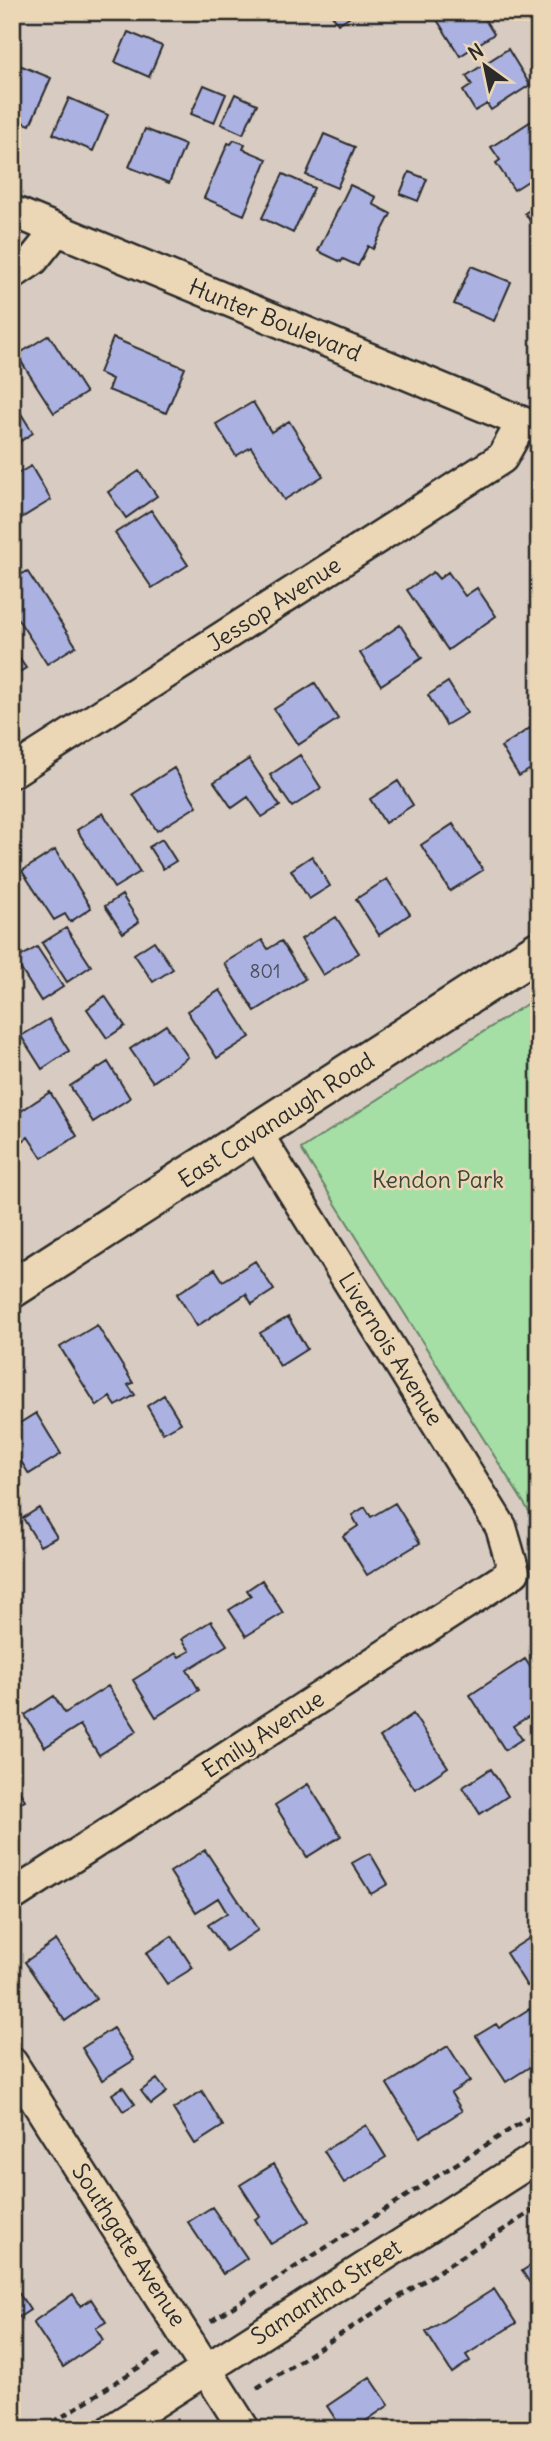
<svg xmlns="http://www.w3.org/2000/svg" width="551" height="2441" font-family="Delius,sans-serif">
	<style>
		.green { fill: #a5dfa5; stroke: #688568; stroke-width: 2 }
		.building { fill: #abb2e2; stroke: #2b2b2b; stroke-width: 2 }
		.lines { fill: none; stroke-linecap: round; stroke-linejoin: round }
		.minor-casing { stroke: #2b2b2b; stroke-width: 35 }
		.tertiary-casing { stroke: #2b2b2b; stroke-width: 42 }
		.path { stroke: #2b2b2b; stroke-width: 4.5; stroke-dasharray: 7 5; stroke-linecap: butt }
		.minor { stroke: #ebd7b5; stroke-width: 30 }
		.tertiary { stroke: #ebd7b5; stroke-width: 37 }
		.labels { text-anchor: middle; stroke-width: 5; stroke-linejoin: round; paint-order: stroke }
		.number-label { font-size: 19px; fill: #4b4d59 }
		.street-label { font-size: 23px; fill: #2b2b2b; stroke: #ebd7b5 }
		.park-label { font-size: 23px; fill: #3d463d; stroke: #ebd7b5 }
	</style>
	<rect width="100%" height="100%" fill="#d8ccc2"/>
	<filter id="ink" filterUnits="userSpaceOnUse"><feTurbulence type="fractalNoise" baseFrequency=".0143" numOctaves="2"/><feDisplacementMap in="SourceGraphic" scale="14" xChannelSelector="R" yChannelSelector="G"/><feConvolveMatrix kernelMatrix="1 2 1 2 8 2 1 2 1" color-interpolation-filters="sRGB"/></filter>
	<g filter="url(#ink)">
		<!-- green -->
		<path class="green" d="M 539,996 L 539,1527 L 301,1149 Z"/>
		<!-- building -->
		<path class="building" d="M 330,12 L 357,12 L 338,24 Z
			M 432,12 L 480,12 L 494,34 L 460,56 Z
			M 128,32 L 162,46 L 149,77 L 115,62 Z
			M 508,49 L 530,85 L 491,110 L 487,104 L 475,111 L 463,91 L 472,85 L 466,76 Z
			M 12,62 L 51,78 L 30,125 L 12,118 Z
			M 204,85 L 226,94 L 214,123 L 191,114 Z
			M 235,94 L 257,104 L 243,134 L 221,124 Z
			M 69,98 L 108,115 L 93,151 L 53,134 Z
			M 539,116 L 539,174 L 514,190 L 496,163 L 500,160 L 491,147 Z
			M 145,129 L 185,145 L 169,183 L 129,167 Z
			M 324,134 L 355,147 L 337,188 L 306,175 Z
			M 234,140 L 245,144 L 243,149 L 267,159 L 244,215 L 204,198 L 228,143 L 231,144 Z
			M 409,172 L 427,179 L 418,201 L 400,194 Z
			M 283,174 L 314,188 L 293,233 L 262,218 Z
			M 350,185 L 376,197 L 373,204 L 391,214 L 373,249 L 368,246 L 358,266 L 343,259 L 341,262 L 318,251 Z
			M 539,204 L 539,235 L 525,213 Z
			M 471,266 L 511,282 L 494,321 L 454,304 Z
			M 49,335 L 86,393 L 54,413 L 17,355 Z
			M 113,338 L 185,368 L 166,413 L 108,390 L 112,379 L 99,373 Z
			M 12,399 L 33,433 L 12,447 Z
			M 253,402 L 271,432 L 289,421 L 323,476 L 284,500 L 251,447 L 236,456 L 216,424 Z
			M 31,466 L 51,500 L 18,520 L 12,510 L 12,477 Z
			M 139,471 L 157,496 L 126,518 L 108,492 Z
			M 151,510 L 188,565 L 152,588 L 115,533 Z
			M 27,571 L 76,646 L 47,664 L 12,610 L 12,580 Z
			M 433,572 L 439,579 L 448,572 L 465,596 L 477,588 L 496,616 L 448,650 L 407,590 Z
			M 400,625 L 422,658 L 381,685 L 360,653 Z
			M 12,648 L 26,668 L 12,677 Z
			M 448,682 L 467,713 L 446,725 L 428,695 Z
			M 315,683 L 338,719 L 298,745 L 274,709 Z
			M 530,728 L 539,743 L 539,764 L 519,776 L 501,747 Z
			M 300,755 L 321,788 L 292,807 L 270,775 Z
			M 249,759 L 280,806 L 262,817 L 248,797 L 232,808 L 214,782 Z
			M 174,768 L 197,806 L 157,831 L 133,794 Z
			M 398,781 L 413,805 L 385,823 L 370,799 Z
			M 103,813 L 140,872 L 114,888 L 77,830 Z
			M 453,824 L 483,870 L 450,891 L 421,845 Z
			M 162,839 L 176,861 L 163,869 L 149,847 Z
			M 55,850 L 91,908 L 70,922 L 65,914 L 54,920 L 22,871 Z
			M 312,856 L 330,886 L 309,899 L 291,870 Z
			M 387,879 L 410,914 L 379,935 L 356,899 Z
			M 122,895 L 139,922 L 123,933 L 105,906 Z
			M 336,917 L 359,953 L 323,975 L 301,939 Z
			M 66,928 L 91,966 L 67,982 L 42,943 Z
			M 262,940 L 268,949 L 281,941 L 305,979 L 255,1011 L 224,963 Z
			M 154,941 L 173,969 L 153,982 L 134,954 Z
			M 37,947 L 63,987 L 41,1001 L 15,960 Z
			M 220,990 L 250,1037 L 217,1058 L 187,1011 Z
			M 105,996 L 125,1026 L 107,1038 L 87,1009 Z
			M 49,1019 L 69,1051 L 42,1069 L 21,1036 Z
			M 166,1025 L 188,1057 L 153,1082 L 130,1049 Z
			M 108,1062 L 130,1098 L 93,1122 L 70,1086 Z
			M 50,1092 L 77,1136 L 42,1158 L 28,1137 L 23,1141 L 12,1124 L 12,1117 Z
			M 255,1261 L 274,1290 L 252,1304 L 246,1294 L 197,1326 L 177,1294 L 215,1269 L 223,1281 Z
			M 288,1317 L 307,1349 L 280,1366 L 260,1333 Z
			M 97,1325 L 133,1383 L 128,1385 L 135,1395 L 116,1406 L 110,1397 L 97,1406 L 60,1347 Z
			M 164,1395 L 181,1423 L 163,1433 L 147,1406 Z
			M 36,1413 L 61,1454 L 29,1474 L 12,1447 L 12,1428 Z
			M 395,1503 L 420,1543 L 367,1575 L 343,1536 L 358,1526 L 352,1515 L 365,1507 L 371,1517 Z
			M 39,1508 L 57,1537 L 40,1546 L 23,1518 Z
			M 262,1580 L 283,1613 L 246,1636 L 229,1610 L 251,1596 L 247,1590 Z
			M 211,1621 L 227,1645 L 187,1670 L 199,1690 L 156,1717 L 133,1680 L 176,1653 L 179,1657 L 190,1651 L 182,1639 Z
			M 525,1659 L 539,1680 L 539,1710 L 513,1726 L 522,1739 L 505,1750 L 470,1695 Z
			M 108,1686 L 137,1731 L 99,1755 L 80,1725 L 45,1747 L 25,1715 L 54,1696 L 65,1713 Z
			M 413,1714 L 448,1767 L 415,1789 L 380,1737 Z
			M 491,1769 L 508,1796 L 480,1814 L 463,1787 Z
			M 12,1780 L 25,1800 L 12,1808 Z
			M 308,1784 L 341,1836 L 307,1857 L 275,1805 Z
			M 205,1850 L 258,1930 L 226,1951 L 208,1925 L 227,1913 L 218,1898 L 196,1912 L 170,1872 Z
			M 370,1853 L 388,1884 L 371,1894 L 352,1863 Z
			M 539,1932 L 539,1978 L 527,1986 L 506,1953 Z
			M 172,1936 L 193,1968 L 167,1984 L 146,1953 Z
			M 56,1940 L 96,1999 L 65,2021 L 25,1962 Z
			M 529,2009 L 539,2023 L 539,2061 L 506,2082 L 476,2036 L 496,2024 L 499,2028 Z
			M 113,2028 L 134,2060 L 102,2080 L 82,2048 Z
			M 448,2046 L 470,2081 L 451,2093 L 462,2111 L 420,2137 L 387,2084 Z
			M 157,2079 L 167,2092 L 151,2104 L 141,2091 Z
			M 123,2087 L 135,2104 L 123,2111 L 112,2094 Z
			M 202,2091 L 223,2126 L 195,2144 L 173,2109 Z
			M 366,2125 L 386,2157 L 344,2183 L 324,2151 Z
			M 274,2164 L 309,2221 L 271,2244 L 255,2219 L 260,2216 L 240,2185 Z
			M 212,2207 L 247,2258 L 223,2274 L 188,2222 Z
			M 539,2260 L 539,2297 L 522,2271 Z
			M 12,2283 L 30,2310 L 12,2322 Z
			M 494,2289 L 516,2323 L 466,2355 L 470,2361 L 452,2373 L 426,2332 Z
			M 73,2294 L 81,2306 L 91,2299 L 106,2322 L 96,2328 L 103,2340 L 63,2367 L 33,2322 Z
			M 370,2377 L 389,2405 L 354,2429 L 342,2429 L 327,2406 Z"/>
		<g class="lines">
			<defs>
				<path id="minor" d="M 12,211 L 539,429
					M 12,274 L 33,260 L 57,230
					M 12,772 L 502,458 L 522,422
					M 12,1896 L 514,1572 L 501,1527 L 256,1132
					M 12,2063 L 244,2429
					M 113,2429 L 539,2156"/>
				<path id="tertiary" d="M 12,1289 L 539,950"/>
			</defs>
			<!-- minor casing -->
			<use href="#minor" class="minor-casing"/>
			<!-- tertiary casing -->
			<use href="#tertiary" class="tertiary-casing"/>
			<!-- path -->
			<path class="path" d="M 211,2321 L 539,2111
				M 257,2388 L 539,2207
				M 43,2429 L 160,2354
				M 194,2429 L 202,2423"/>
			<!-- minor -->
			<use href="#minor" class="minor"/>
			<!-- tertiary -->
			<use href="#tertiary" class="tertiary"/>
		</g>
	</g>
	<g class="labels">
		<!-- number labels -->
		<g class="number-label">
			<text x="265" y="978">801</text>
		</g>
		<!-- street labels -->
		<g class="street-label">
			<text transform="translate(275 320) rotate(22)" y="8">Hunter Boulevard</text>
			<text transform="translate(274 604) rotate(-33)" y="8">Jessop Avenue</text>
			<text transform="translate(276 1120) rotate(-33)" y="8">East Cavanaugh Road</text>
			<text transform="translate(391 1349) rotate(58)" y="8">Livernois Avenue</text>
			<text transform="translate(263 1734) rotate(-33)" y="8">Emily Avenue</text>
			<text transform="translate(129 2245) rotate(57)" y="8">Southgate Avenue</text>
			<text transform="translate(326 2292) rotate(-33)" y="8">Samantha Street</text>
		</g>
		<!-- park labels -->
		<g class="park-label">
			<text x="438" y="1188">Kendon Park</text>
		</g>
	</g>
	<!-- margin -->
	<rect width="551" height="2441" fill="none" stroke="#ebd7b5" stroke-width="42"/>
	<rect x="21" y="21" width="509" height="2399" fill="none" stroke="#2b2b2b" stroke-width="2.5" filter="url(#ink)"/>
	<!-- north arrow -->
	<g transform="translate(485 66) rotate(327)" stroke="#ebd7b5" stroke-width="5" paint-order="stroke">
	<path d="M0-5L12 26L0 18L-12 26Z" fill="#2b2b2b"/>
	<text y="-10" font-size="19" font-weight="bold" text-anchor="middle" fill="#2b2b2b">N</text>
	</g>
</svg>
